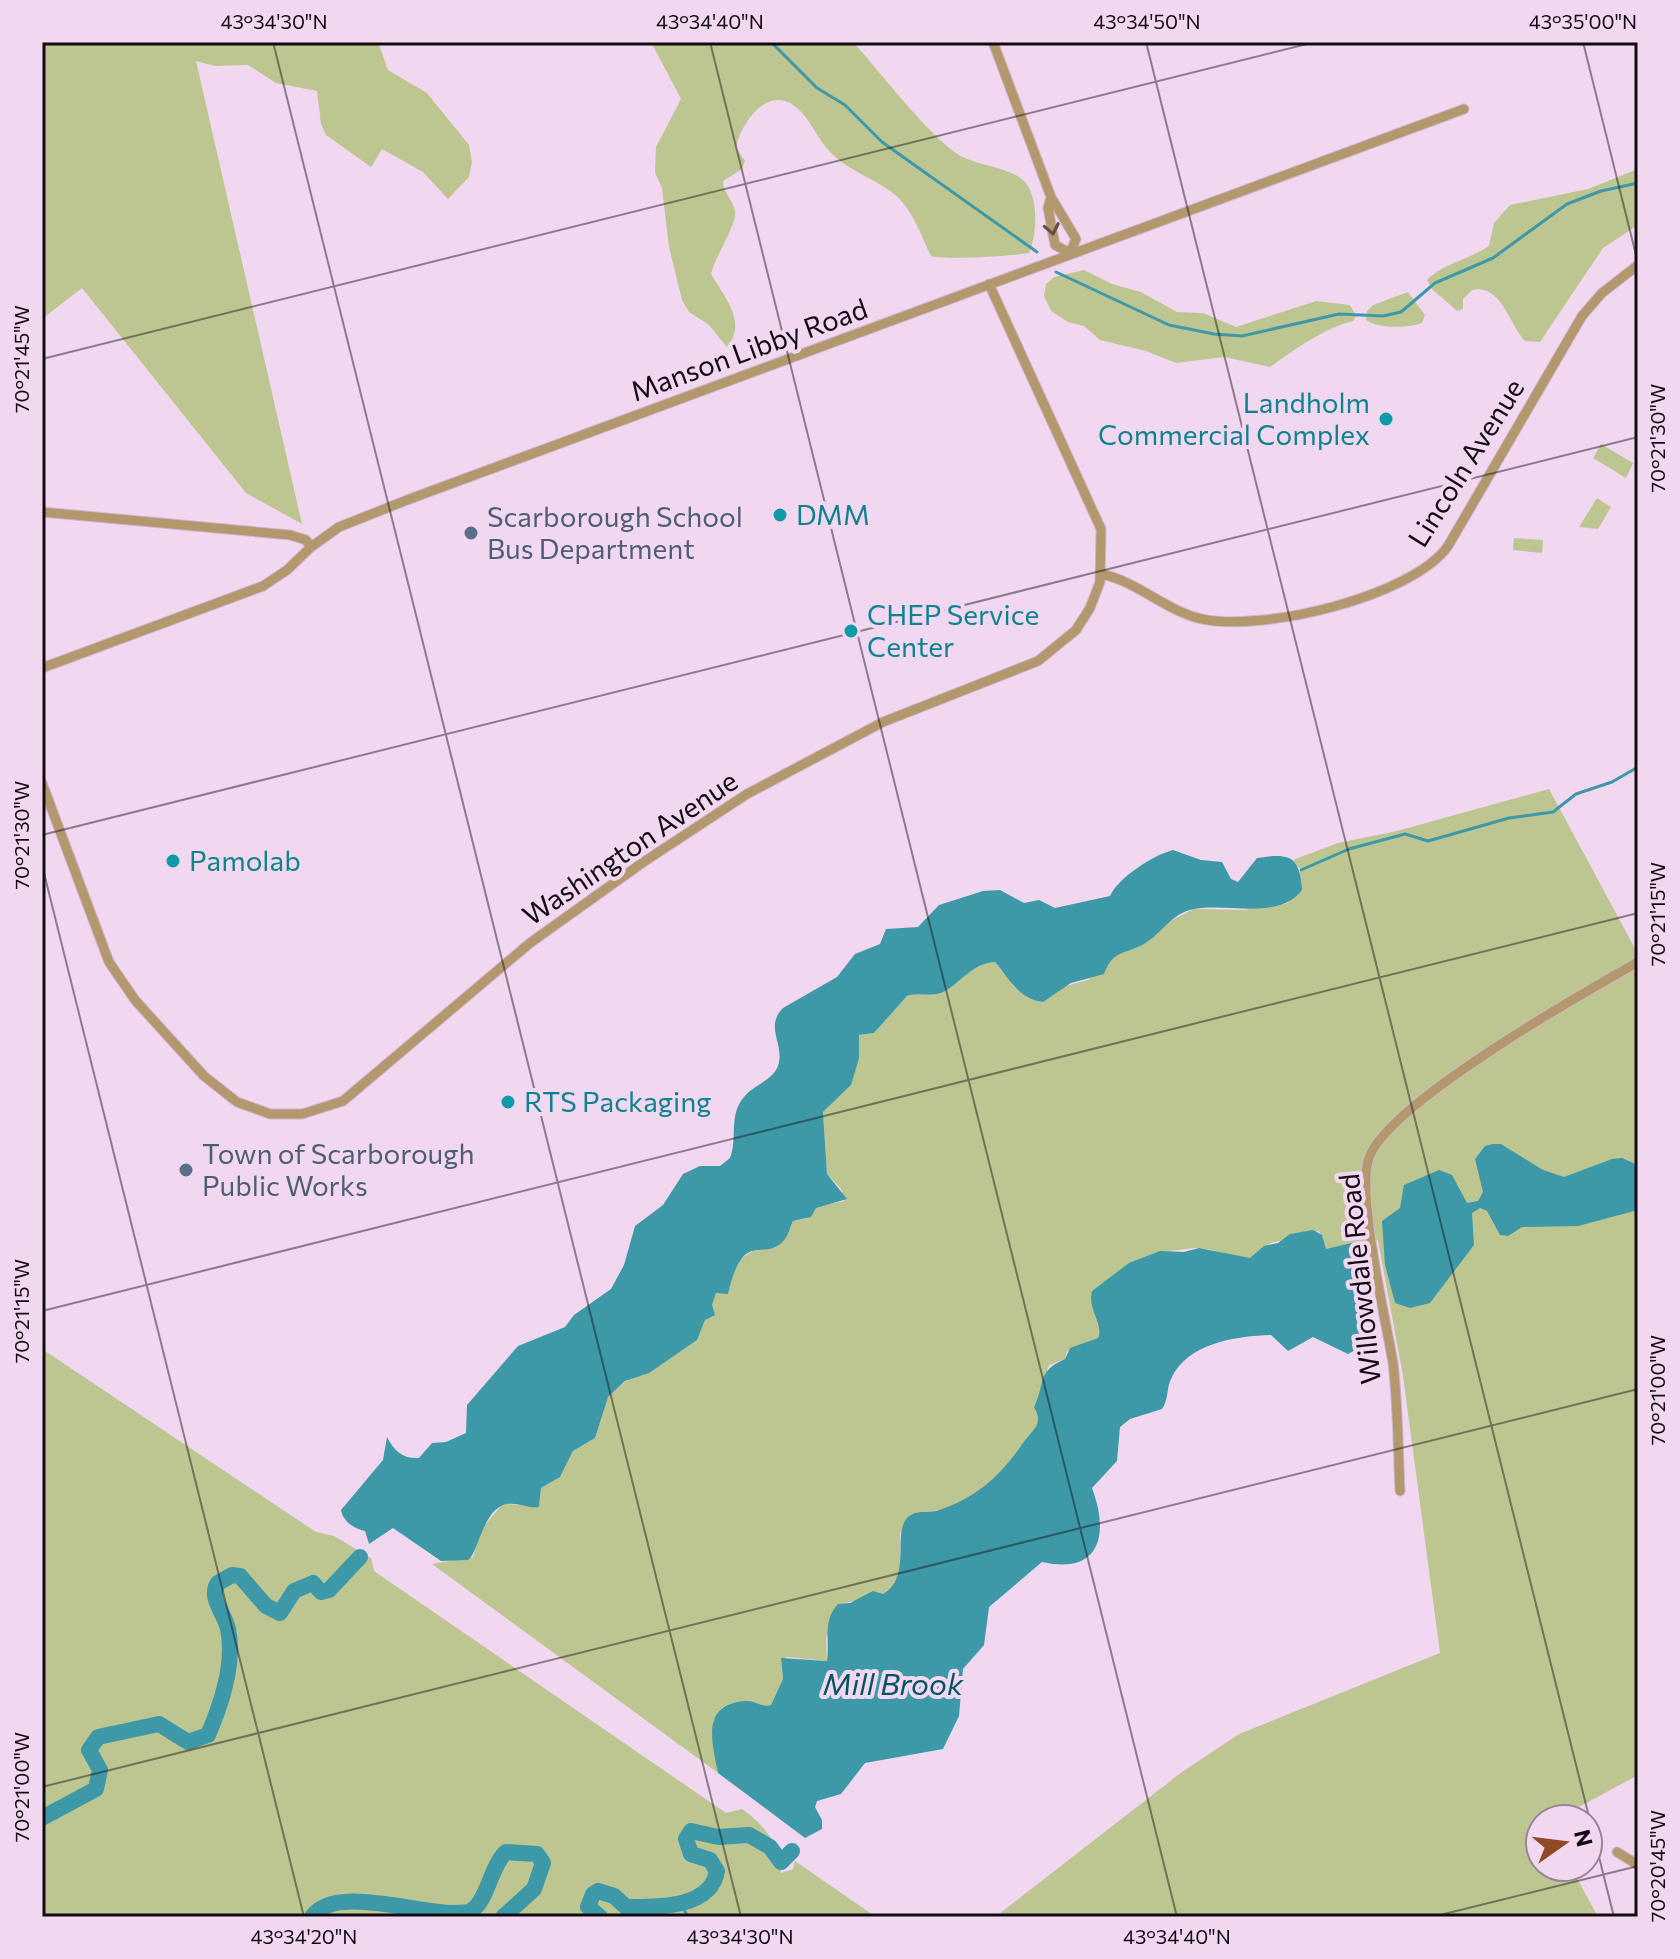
<svg xmlns="http://www.w3.org/2000/svg" width="1680" height="1959" font-family="Commissioner,sans-serif">
	<style>
		.green { fill: #bdc691 }
		.water { fill: #3d99a8 }
		.lines { fill: none; stroke-linecap: round; stroke-linejoin: round }
		.stream { stroke: #3d99a8; stroke-width: 3 }
		.river { stroke: #3d99a8; stroke-width: 16 }
		.minor-casing { stroke: #cdb7cd; stroke-width: 11 }
		.minor { stroke: #b3976d; stroke-width: 9 }
		.oneway { stroke: #635140 }
		.ticks { fill: none; stroke: #130b13; stroke-width: 2; stroke-opacity: 0.45 }
		.culture-dot { fill: #0f9aa8; stroke: #f1d8f0; stroke-width: 3 }
		.service-dot { fill: #5c6f8a; stroke: #f1d8f0; stroke-width: 3 }
		.labels { text-anchor: middle; stroke-width: 8; stroke-linejoin: round; paint-order: stroke }
		.street-label { font-size: 28px; fill: #130b13; stroke: #f1d8f0 }
		.culture-label { font-size: 28px; fill: #0d838f; stroke: #f1d8f0; text-anchor: start }
		.service-label { font-size: 28px; fill: #4e5e75; stroke: #f1d8f0; text-anchor: start }
		.water-label { font-size: 30px; font-style: italic; fill: #025561; stroke: #f1d8f0 }
		.neatline { fill: none; stroke: #130b13; stroke-width: 3 }
		.ticks-label { font-size: 20px; text-anchor: middle; fill: #130b13 }
	</style>
	<rect width="100%" height="100%" fill="#f1d8f0"/>
	<!-- green -->
	<path class="green" d="M 42,42 L 378,42 L 388,70 L 427,93 L 469,145 L 472,162 L 469,177 L 448,199 L 423,172 L 382,149 L 371,167 L 326,135 L 321,124 L 317,91 L 276,83 L 248,65 L 215,66 L 196,61 L 302,524 L 246,493 L 82,288 L 42,319 Z
		M 651,42 L 853,42 C 882,74 920,125 953,151 C 971,166 1011,166 1025,182 C 1039,199 1037,235 1029,253 C 1014,256 942,260 931,256 C 921,235 912,208 893,193 C 873,178 849,171 831,153 C 818,140 811,120 798,109 C 769,82 741,122 736,148 L 745,161 L 742,169 L 723,181 C 723,194 734,200 735,212 C 737,224 715,257 711,274 C 724,296 748,323 727,347 L 708,324 L 689,312 L 682,300 L 669,247 L 662,188 L 655,173 L 656,147 L 681,99 Z
		M 1638,169 L 1638,225 L 1603,248 L 1540,342 L 1525,341 C 1509,324 1501,283 1472,290 L 1463,299 L 1463,309 L 1457,311 L 1432,289 L 1427,280 C 1442,264 1470,259 1489,246 L 1494,223 L 1510,205 L 1588,189 Z
		M 1084,270 L 1112,284 L 1141,292 L 1177,312 L 1203,313 L 1236,327 L 1316,301 L 1350,305 L 1356,316 L 1353,321 C 1324,328 1294,350 1270,367 L 1224,357 L 1176,363 L 1146,351 L 1100,340 L 1084,326 L 1068,322 L 1051,311 L 1044,296 L 1046,284 L 1054,277 Z
		M 1408,292 L 1425,315 L 1422,323 C 1408,328 1379,329 1366,320 L 1367,311 L 1373,305 Z
		M 1601,444 L 1633,463 L 1626,478 L 1593,458 Z
		M 1597,498 L 1611,507 L 1598,529 L 1579,527 Z
		M 1514,538 L 1543,540 L 1542,553 L 1513,550 Z
		M 1549,789 L 1638,954 L 1638,1775 L 1557,1819 L 1540,1819 L 1540,1867 L 1571,1867 L 1598,1917 L 995,1917 L 1182,1772 L 1239,1734 L 1440,1653 L 1403,1376 L 1378,1240 L 1326,1249 L 1319,1231 L 1271,1243 L 1250,1258 C 1232,1258 1212,1247 1194,1248 C 1139,1254 1137,1260 1092,1291 L 1100,1326 L 1098,1338 L 1067,1351 L 1065,1359 L 1049,1365 L 1035,1407 C 1044,1424 1032,1430 1023,1444 C 1017,1452 1012,1462 1005,1470 C 989,1490 943,1516 917,1512 L 900,1534 L 900,1574 L 891,1588 L 883,1594 L 841,1604 L 826,1638 L 827,1661 L 787,1657 L 781,1661 L 783,1679 L 771,1705 C 758,1709 746,1703 732,1704 C 704,1707 716,1756 718,1773 L 432,1564 L 473,1557 L 480,1531 L 500,1507 L 507,1504 L 539,1507 L 541,1488 L 560,1477 L 573,1451 L 595,1438 L 607,1397 L 626,1381 L 649,1372 L 697,1339 L 716,1293 L 729,1289 C 729,1253 762,1248 787,1236 L 793,1221 L 806,1219 L 816,1207 L 845,1201 L 841,1189 L 827,1174 L 823,1112 L 851,1085 L 859,1051 L 859,1035 L 874,1033 L 907,996 C 919,992 933,998 945,991 C 964,980 971,963 995,962 L 1016,989 L 1066,986 L 1088,980 L 1119,951 L 1140,946 L 1164,924 L 1194,909 L 1244,910 L 1288,903 L 1301,870 L 1293,860 L 1338,843 L 1397,831 Z
		M 42,1349 L 316,1532 L 334,1536 L 371,1558 L 374,1571 L 726,1813 L 742,1809 C 766,1826 779,1844 781,1873 L 793,1869 L 795,1861 L 876,1917 L 42,1917 Z"/>
	<!-- water -->
	<path class="water" d="M 1173,850 L 1201,860 L 1222,862 L 1231,879 L 1238,882 L 1257,858 C 1289,853 1300,855 1302,890 C 1278,922 1224,901 1190,910 C 1168,916 1160,937 1140,946 C 1121,955 1113,951 1104,974 L 1071,983 L 1043,1002 C 1018,999 1009,978 995,962 C 971,964 964,980 945,991 C 933,998 919,992 907,996 L 874,1033 L 859,1035 L 859,1058 L 851,1085 L 823,1112 L 827,1174 L 847,1199 L 816,1208 L 811,1217 L 793,1221 C 790,1227 789,1234 785,1239 C 764,1265 744,1225 728,1294 L 716,1293 L 712,1305 L 715,1315 L 705,1320 L 697,1340 L 649,1373 L 625,1381 L 608,1397 L 595,1438 L 573,1451 L 560,1477 L 541,1488 L 539,1507 C 529,1509 518,1502 507,1504 C 483,1508 479,1552 468,1560 L 441,1561 L 393,1528 L 369,1544 L 365,1531 C 355,1529 343,1522 341,1510 L 383,1460 L 387,1437 C 394,1451 403,1459 419,1458 L 432,1443 L 446,1442 L 466,1433 L 467,1405 L 518,1346 L 565,1327 L 574,1315 L 611,1289 L 624,1265 L 635,1226 L 663,1205 L 683,1174 L 700,1166 L 720,1166 L 730,1158 C 738,1139 728,1115 744,1097 C 754,1084 776,1080 779,1062 C 783,1043 765,1026 783,1008 L 837,977 L 855,954 L 880,944 L 886,929 L 918,927 L 939,905 L 983,891 L 1000,890 L 1024,903 L 1039,900 L 1055,908 L 1110,896 C 1118,878 1153,855 1173,850 Z
		M 1493,1144 L 1501,1144 L 1543,1170 L 1564,1177 L 1612,1159 L 1622,1158 L 1638,1165 L 1638,1210 L 1578,1226 L 1522,1227 L 1508,1236 L 1500,1235 L 1487,1211 L 1480,1208 L 1472,1213 L 1474,1245 L 1430,1303 L 1410,1308 L 1395,1303 L 1385,1265 L 1382,1221 L 1400,1208 L 1404,1185 L 1439,1170 L 1452,1175 L 1467,1203 L 1478,1201 L 1483,1192 L 1475,1159 L 1485,1146 Z
		M 1313,1230 L 1322,1235 L 1326,1249 L 1356,1242 L 1374,1304 L 1359,1348 L 1348,1354 L 1313,1337 L 1288,1351 L 1271,1335 C 1236,1336 1187,1343 1171,1379 C 1166,1389 1169,1399 1162,1409 L 1130,1419 L 1120,1427 L 1117,1461 L 1092,1488 C 1110,1536 1099,1575 1042,1562 L 989,1607 L 984,1645 L 963,1669 L 959,1716 L 943,1749 L 865,1763 L 841,1794 L 817,1801 L 815,1807 L 822,1820 L 822,1829 L 805,1838 L 718,1773 C 712,1742 700,1703 747,1701 C 757,1701 762,1708 771,1705 L 783,1679 L 781,1658 L 827,1661 C 830,1641 822,1621 838,1604 L 850,1603 L 873,1591 L 883,1594 C 916,1575 886,1523 915,1513 C 922,1511 931,1513 939,1510 C 977,1498 1001,1475 1023,1443 C 1033,1429 1044,1424 1034,1407 C 1046,1382 1036,1372 1065,1359 L 1070,1348 L 1098,1338 C 1104,1322 1087,1310 1092,1291 L 1129,1263 L 1160,1251 L 1184,1252 L 1199,1248 L 1250,1258 L 1264,1246 L 1278,1243 L 1290,1234 Z"/>
	<g class="lines">
		<!-- stream -->
		<path class="stream" d="M 771,42 L 817,88 L 845,105 L 882,142 L 1037,252
			M 1056,272 L 1169,325 L 1214,334 L 1242,336 L 1339,314 L 1383,316 L 1401,312 L 1435,283 L 1493,258 L 1567,204 L 1601,191 L 1638,183
			M 1301,870 L 1349,849 L 1405,834 L 1428,841 L 1509,818 L 1553,812 L 1576,794 L 1612,782 L 1638,767
			M 681,1904 L 688,1917"/>
		<!-- river -->
		<path class="river" d="M 42,1818 L 96,1789 L 100,1770 L 89,1750 L 98,1737 L 159,1724 L 188,1742 L 208,1735 C 221,1705 235,1662 228,1629 C 225,1614 208,1597 218,1583 L 232,1575 L 240,1576 L 266,1606 L 280,1613 L 294,1591 L 313,1583 L 321,1592 L 329,1590 L 360,1557
			M 312,1917 C 334,1884 418,1914 454,1913 C 460,1912 467,1914 472,1910 C 487,1902 491,1865 506,1852 L 537,1854 L 543,1863 L 534,1889 L 503,1917
			M 600,1917 L 588,1907 L 593,1894 L 598,1891 L 614,1896 L 626,1907 C 655,1907 711,1909 717,1871 L 710,1860 L 691,1854 L 686,1839 L 691,1831 L 718,1837 L 749,1835 L 770,1847 L 781,1862 L 792,1851"/>
		<defs>
			<path id="minor" d="M 993,42 L 1051,197 L 1076,239 L 1070,253 L 1055,245 L 1048,208 L 1051,197
				M 42,512 L 290,535 L 306,540 L 311,547 L 339,527 L 407,500 L 1464,109
				M 1102,574 C 1138,582 1166,611 1202,619 C 1262,632 1412,597 1448,546 L 1582,316 L 1602,293 L 1638,265
				M 42,668 L 263,586 L 287,570 L 311,547
				M 42,783 L 109,962 L 135,1000 L 204,1076 L 237,1102 L 270,1114 L 302,1114 L 343,1101 L 530,943 L 642,863 L 747,794 L 883,722 L 1038,661 L 1076,630 L 1090,608 L 1100,582 L 1101,529 L 989,284
				M 1400,1491 C 1398,1449 1398,1405 1393,1363 C 1386,1320 1356,1193 1369,1158 C 1387,1104 1583,993 1638,962
				M 1617,1852 L 1638,1865"/>
		</defs>
		<!-- minor casing -->
		<use href="#minor" class="minor-casing"/>
		<!-- minor -->
		<use href="#minor" class="minor"/>
	</g>
	<!-- one-way arrows -->
	<defs><path id="oneway-chevron" d="M-2-3.5L2.5 0L-2 3.5" fill="none" stroke-width="1.6" stroke-linecap="round" stroke-linejoin="round" transform="scale(2)"/></defs>
	<use class="oneway" href="#oneway-chevron" transform="translate(1052 229) rotate(79)"/>
	<!-- ticks -->
	<path class="ticks" d="M 273,42 L 741,1917M 710,42 L 1177,1917M 1146,42 L 1614,1917M 1583,42 L 1638,263M 42,359 L 1315,42M 42,835 L 1638,437M 42,865 L 304,1917M 42,1311 L 1638,913M 42,1787 L 1638,1389M 1432,1917 L 1638,1866"/>
	<!-- markers -->
	<g class="culture-dot">
		<circle cx="1386" cy="419" r="8"/>
		<circle cx="780" cy="515" r="8"/>
		<circle cx="851" cy="631" r="8"/>
		<circle cx="173" cy="861" r="8"/>
		<circle cx="508" cy="1102" r="8"/>
	</g>
	<g class="service-dot">
		<circle cx="471" cy="533" r="8"/>
		<circle cx="186" cy="1170" r="8"/>
	</g>
	<g class="labels">
		<!-- street labels -->
		<g class="street-label">
			<text transform="translate(749 350) rotate(-20)" y="10">Manson Libby Road</text>
			<text transform="translate(1466 463) rotate(-58)" y="10">Lincoln Avenue</text>
			<text transform="translate(630 848) rotate(-34)" y="10">Washington Avenue</text>
			<text transform="translate(1360 1279) rotate(-96)" y="10">Willowdale Road</text>
		</g>
		<!-- culture labels -->
		<g class="culture-label">
			<text x="1370" y="413" text-anchor="end">Landholm<tspan x="1370" dy="32">Commercial Complex</tspan></text>
			<text x="796" y="525">DMM</text>
			<text x="867" y="625">CHEP Service<tspan x="867" dy="32">Center</tspan></text>
			<text x="189" y="871">Pamolab</text>
			<text x="524" y="1112">RTS Packaging</text>
		</g>
		<!-- service labels -->
		<g class="service-label">
			<text x="487" y="527">Scarborough School<tspan x="487" dy="32">Bus Department</tspan></text>
			<text x="202" y="1164">Town of Scarborough<tspan x="202" dy="32">Public Works</tspan></text>
		</g>
		<!-- water labels -->
		<g class="water-label">
			<text x="893" y="1695">Mill Brook</text>
		</g>
	</g>
	<!-- border -->
	<rect width="1680" height="1959" fill="none" stroke="#f1d8f0" stroke-width="88"/>
	<!-- north arrow -->
	<g transform="translate(1564 1843) rotate(76)"><circle r="38" fill="#f1d8f0" stroke="#988698" stroke-width="2"/>
	<path d="M0-6L14 30L0 20L-14 30Z" fill="#904925"/>
	<text y="-12" font-size="22" font-weight="bold" text-anchor="middle" fill="#130b13">N</text>
	</g>
	<rect x="44" y="44" width="1592" height="1871" class="neatline"/>
	<g class="ticks-label">
		<text x="274" y="29">43°34'30"N</text>
		<text x="710" y="29">43°34'40"N</text>
		<text x="1147" y="29">43°34'50"N</text>
		<text x="1583" y="29">43°35'00"N</text>
		<text transform="translate(22 359) rotate(-90)" y="7">70°21'45"W</text>
		<text transform="translate(1658 438) rotate(-90)" y="7">70°21'30"W</text>
		<text transform="translate(22 835) rotate(-90)" y="7">70°21'30"W</text>
		<text transform="translate(1658 914) rotate(-90)" y="7">70°21'15"W</text>
		<text transform="translate(22 1311) rotate(-90)" y="7">70°21'15"W</text>
		<text transform="translate(1658 1390) rotate(-90)" y="7">70°21'00"W</text>
		<text transform="translate(22 1787) rotate(-90)" y="7">70°21'00"W</text>
		<text transform="translate(1658 1866) rotate(-90)" y="7">70°20'45"W</text>
		<text x="304" y="1944">43°34'20"N</text>
		<text x="740" y="1944">43°34'30"N</text>
		<text x="1177" y="1944">43°34'40"N</text>
	</g>
</svg>
